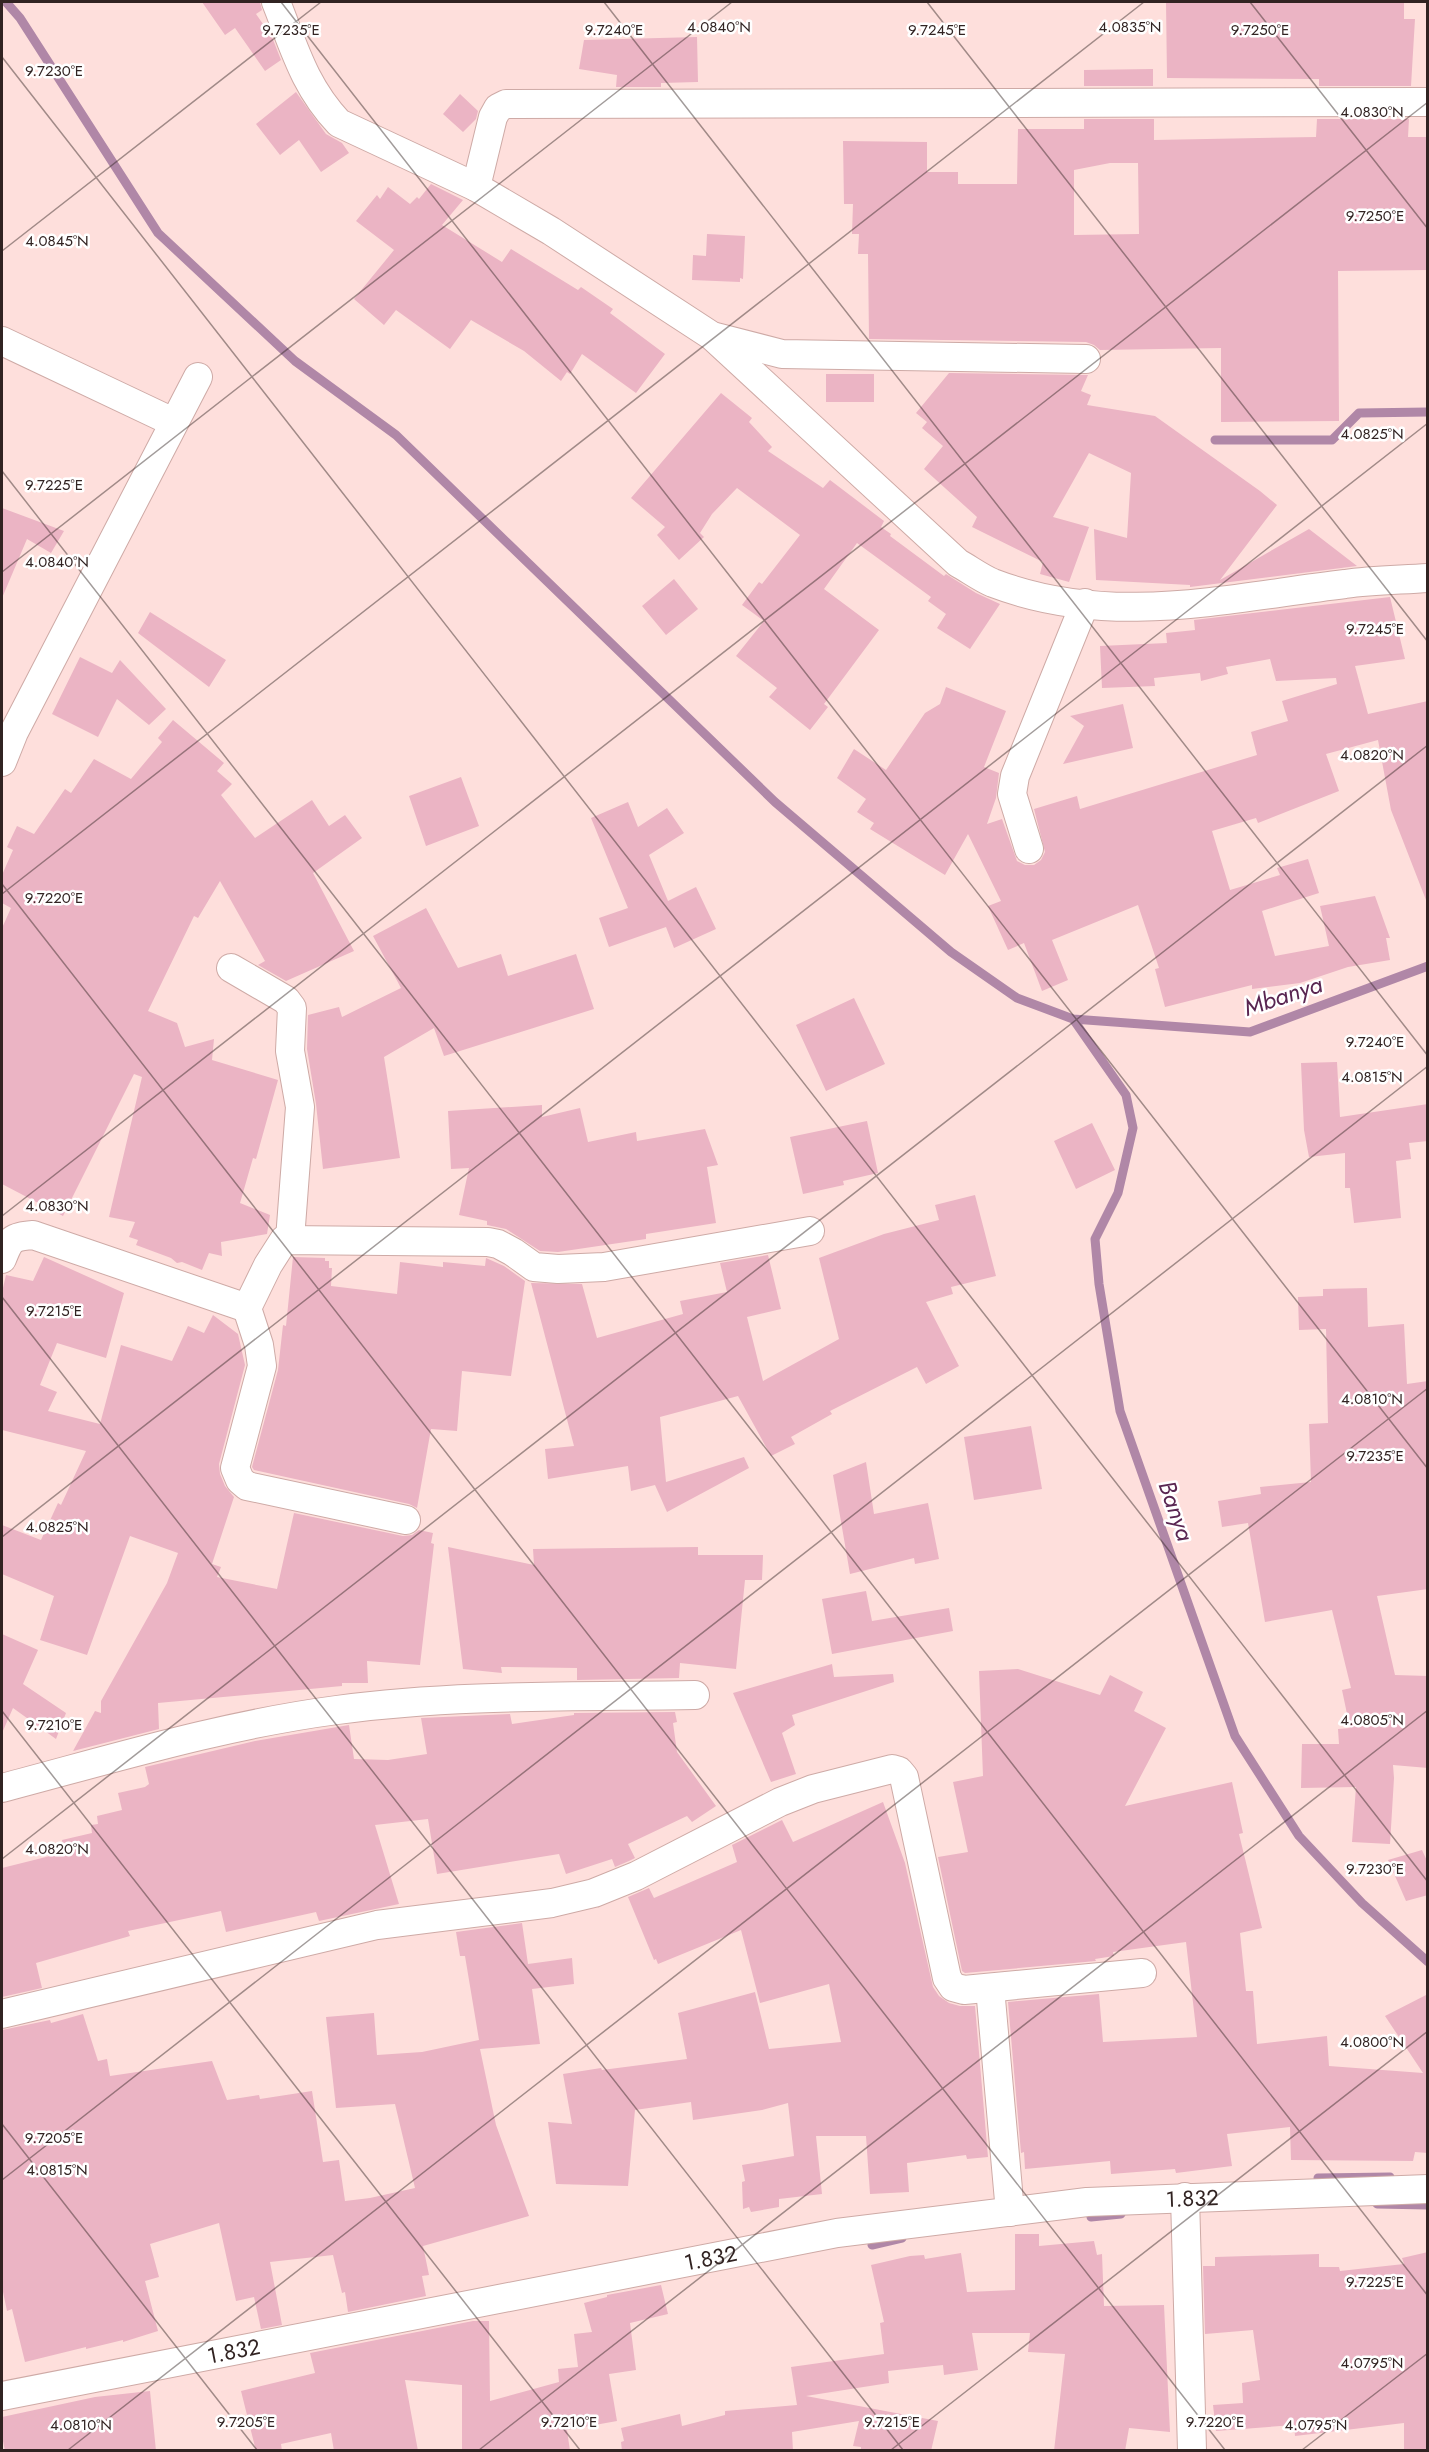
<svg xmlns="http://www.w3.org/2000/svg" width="1429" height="2452" font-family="Jost,sans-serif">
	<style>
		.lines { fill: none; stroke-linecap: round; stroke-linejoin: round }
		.stream { stroke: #b087a7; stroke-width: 9 }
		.building { fill: #ebb4c4; fill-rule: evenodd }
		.street-casing { stroke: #ceaaa6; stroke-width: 30 }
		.street { stroke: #fff; stroke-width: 28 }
		.ticks { fill: none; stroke: #312322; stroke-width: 1.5; stroke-opacity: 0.45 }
		.labels { text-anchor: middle; stroke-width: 5; stroke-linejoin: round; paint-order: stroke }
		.street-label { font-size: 22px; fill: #312322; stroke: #fff }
		.water-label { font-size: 24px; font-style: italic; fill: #592551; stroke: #fff }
		.ticks-label { font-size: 15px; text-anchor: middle; fill: #312322; stroke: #fff; stroke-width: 5; stroke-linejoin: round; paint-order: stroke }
	</style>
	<rect width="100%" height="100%" fill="#fedfdc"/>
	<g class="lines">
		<!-- stream -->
		<path class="stream" d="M 6,2 L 20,18 L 158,233 L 295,361 L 396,435 L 775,802 L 951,952 L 1017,998 L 1073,1019 L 1250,1032 L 1428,966
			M 1215,440 L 1332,440 L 1359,413 L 1428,412
			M 1073,1019 L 1126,1095 L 1133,1128 L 1118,1193 L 1095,1239 L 1099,1284 L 1120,1411 L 1235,1736 L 1299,1836 L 1362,1903 L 1428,1962
			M 1318,2178 L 1390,2177
			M 1377,2204 L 1428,2205
			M 1091,2217 L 1121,2214
			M 872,2245 L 902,2238"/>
	</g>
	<!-- building -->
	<path class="building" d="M 202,2 L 260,2 L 262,10 L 256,14 L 272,37 L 281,60 L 265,71 L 235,28 L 225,35 Z
		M 1166,2 L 1238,2 L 1238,3 L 1404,2 L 1404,19 L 1415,19 L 1411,86 L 1319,86 L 1319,79 L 1167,78 Z
		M 697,37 L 698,82 L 661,83 L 661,87 L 616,87 L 617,75 L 579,69 L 584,40 Z
		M 1153,69 L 1153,86 L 1084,86 L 1084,70 Z
		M 296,92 L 326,134 L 342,143 L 349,153 L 321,172 L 299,140 L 280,155 L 256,124 Z
		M 460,94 L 478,111 L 476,119 L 463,132 L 443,114 Z
		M 1084,119 L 1154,119 L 1154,140 L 1316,137 L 1317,119 L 1409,119 L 1408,137 L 1428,137 L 1428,270 L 1338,271 L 1339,421 L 1221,422 L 1221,348 L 1100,350 L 1094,345 L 1086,342 L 869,339 L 868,254 L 858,254 L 859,234 L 852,234 L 853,204 L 844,204 L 843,141 L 927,142 L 927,172 L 958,172 L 958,184 L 1017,184 L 1018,129 L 1084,129 ZM 1110,163 L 1138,163 L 1139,234 L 1074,235 L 1074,170 Z
		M 431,184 L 463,200 L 442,225 L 502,262 L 511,249 L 578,290 L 581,287 L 613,309 L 610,313 L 665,354 L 636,393 L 582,354 L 570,374 L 567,372 L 561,381 L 524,351 L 471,320 L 450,349 L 396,310 L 384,325 L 354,299 L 394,250 L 356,221 L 377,195 L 380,199 L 388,187 L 410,204 L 417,197 L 419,199 Z
		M 707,234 L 745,236 L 743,279 L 740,278 L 740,282 L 692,280 L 693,255 L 706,256 Z
		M 949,373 L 1088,375 L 1081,391 L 1091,395 L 1087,405 L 1155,416 L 1260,491 L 1277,505 L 1220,580 L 1309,529 L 1357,566 L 1190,587 L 1190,585 L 1096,580 L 1094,529 L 1127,538 L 1131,473 L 1089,453 L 1053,517 L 1089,527 L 1069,582 L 1040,574 L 1043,562 L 972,527 L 977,517 L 924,469 L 943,446 L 922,428 L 927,422 L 916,413 Z
		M 826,374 L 874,374 L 874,402 L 826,402 Z
		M 721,393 L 752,418 L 749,422 L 772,447 L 768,451 L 823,488 L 830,480 L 884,521 L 881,527 L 891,534 L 890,536 L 944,576 L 946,574 L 976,593 L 1000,604 L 970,649 L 937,628 L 946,614 L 928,601 L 931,597 L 857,543 L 824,589 L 879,630 L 824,704 L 828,707 L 810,730 L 769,697 L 777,688 L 736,656 L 764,621 L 742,605 L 759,582 L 762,584 L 800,535 L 737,488 L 712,514 L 700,533 L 704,537 L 679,560 L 657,535 L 665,527 L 631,498 Z
		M 2,508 L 64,531 L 51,553 L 27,539 L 2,598 Z
		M 674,579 L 698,609 L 666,635 L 642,606 Z
		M 1390,597 L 1405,659 L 1355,666 L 1368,714 L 1428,701 L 1428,899 L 1426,900 L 1391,810 L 1378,740 L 1326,754 L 1339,791 L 1258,823 L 1256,818 L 1212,831 L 1230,890 L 1280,875 L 1277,868 L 1308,859 L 1319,893 L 1262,911 L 1275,956 L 1329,946 L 1320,906 L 1375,896 L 1390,938 L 1386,938 L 1390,960 L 1348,967 L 1300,983 L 1252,989 L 1252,985 L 1165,1007 L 1155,969 L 1159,968 L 1138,905 L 1052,940 L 1068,980 L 1042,991 L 1024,943 L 1008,950 L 988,906 L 1001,901 L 968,834 L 945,875 L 870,829 L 874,823 L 857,812 L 866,799 L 837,778 L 854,749 L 886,770 L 925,713 L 940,704 L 946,687 L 1006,711 L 984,767 L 999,773 L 996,798 L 987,824 L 1002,819 L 1017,861 L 1025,865 L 1034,865 L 1041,860 L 1045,852 L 1034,809 L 1077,796 L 1080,809 L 1257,755 L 1251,732 L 1288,721 L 1282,701 L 1337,684 L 1336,678 L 1276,681 L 1270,659 L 1226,667 L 1228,674 L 1201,681 L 1200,673 L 1154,678 L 1155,686 L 1102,688 L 1100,646 L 1167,643 L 1166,633 L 1195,630 L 1194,620 Z
		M 150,612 L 226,660 L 209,687 L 138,633 Z
		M 80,657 L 112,673 L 120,660 L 166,709 L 149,725 L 117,699 L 98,737 L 52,714 Z
		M 1123,704 L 1133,748 L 1063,764 L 1084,726 L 1070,716 Z
		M 173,720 L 224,763 L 217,771 L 232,784 L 221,795 L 255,838 L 312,800 L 329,826 L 345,815 L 362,838 L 313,873 L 354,951 L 286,981 L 258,965 L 265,961 L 220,881 L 198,918 L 194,916 L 148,1011 L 177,1023 L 185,1047 L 214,1039 L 212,1060 L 278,1080 L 256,1159 L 253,1158 L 240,1203 L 270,1215 L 267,1234 L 221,1242 L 222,1256 L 209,1253 L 202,1270 L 182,1262 L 177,1263 L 171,1258 L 136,1245 L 138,1240 L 129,1237 L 135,1222 L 109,1217 L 142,1077 L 134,1074 L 63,1216 L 2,1184 L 2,928 L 11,908 L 2,903 L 2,875 L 13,850 L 7,847 L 17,826 L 34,834 L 65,789 L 71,793 L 94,759 L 131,779 L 162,742 L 158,738 Z
		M 461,777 L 479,826 L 426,846 L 409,796 Z
		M 628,802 L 638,827 L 667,808 L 684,833 L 649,855 L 668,901 L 696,887 L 716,929 L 674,948 L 666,927 L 609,947 L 599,918 L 628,908 L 591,818 Z
		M 426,908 L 458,968 L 501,954 L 508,976 L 576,954 L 594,1009 L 444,1056 L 434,1028 L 384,1057 L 400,1158 L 323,1169 L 316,1104 L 307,1049 L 308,1015 L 339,1007 L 342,1017 L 401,988 L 373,936 Z
		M 854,998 L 885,1064 L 826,1091 L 796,1025 Z
		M 1337,1062 L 1340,1117 L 1428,1104 L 1428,1141 L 1409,1143 L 1411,1159 L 1396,1161 L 1401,1218 L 1354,1223 L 1350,1188 L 1345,1188 L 1345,1153 L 1309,1157 L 1304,1130 L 1301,1063 Z
		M 542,1105 L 542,1117 L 580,1108 L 588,1142 L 636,1132 L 637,1141 L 705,1129 L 718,1165 L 707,1167 L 716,1223 L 646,1234 L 646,1239 L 558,1252 L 540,1251 L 506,1229 L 487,1225 L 487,1221 L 459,1215 L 469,1168 L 451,1169 L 448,1111 Z
		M 867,1121 L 878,1173 L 843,1181 L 844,1185 L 803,1194 L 790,1137 Z
		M 1092,1123 L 1115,1170 L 1076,1189 L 1054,1141 Z
		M 975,1195 L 996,1276 L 951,1287 L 953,1294 L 926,1302 L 959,1366 L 926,1384 L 917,1367 L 830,1411 L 832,1414 L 791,1437 L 795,1444 L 771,1456 L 738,1396 L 660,1417 L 666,1482 L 744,1457 L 749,1468 L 667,1512 L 655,1485 L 631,1491 L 628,1466 L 548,1479 L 545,1449 L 574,1446 L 531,1283 L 582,1284 L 597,1338 L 683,1314 L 680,1301 L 727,1292 L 720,1263 L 768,1255 L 781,1309 L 747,1317 L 763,1381 L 839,1339 L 819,1258 L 884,1234 L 939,1220 L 935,1205 Z
		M 44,1257 L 124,1293 L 106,1358 L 57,1343 L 40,1385 L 57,1392 L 48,1411 L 100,1424 L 121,1345 L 172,1361 L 188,1326 L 204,1333 L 213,1315 L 238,1334 L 245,1365 L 219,1464 L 220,1474 L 225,1486 L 234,1497 L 212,1564 L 221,1567 L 217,1577 L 277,1589 L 294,1513 L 403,1536 L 412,1535 L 419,1530 L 433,1533 L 431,1543 L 434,1544 L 420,1665 L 367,1661 L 368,1683 L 342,1683 L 342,1686 L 158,1703 L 159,1729 L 73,1751 L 95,1711 L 101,1713 L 101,1701 L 167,1583 L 178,1553 L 130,1536 L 87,1655 L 40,1640 L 54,1596 L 2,1574 L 2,1525 L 41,1540 L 58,1503 L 61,1505 L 86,1451 L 2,1430 L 2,1292 L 6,1275 L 33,1281 Z
		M 293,1257 L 325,1258 L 325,1261 L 329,1261 L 329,1268 L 332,1268 L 331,1286 L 397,1294 L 400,1262 L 443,1267 L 443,1262 L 485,1266 L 486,1258 L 504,1266 L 525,1281 L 511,1376 L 462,1371 L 457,1431 L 431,1429 L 417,1508 L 409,1504 L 254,1470 L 252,1467 L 278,1370 L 283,1325 L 286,1326 Z
		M 1367,1288 L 1368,1327 L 1404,1324 L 1407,1384 L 1428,1381 L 1428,1589 L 1377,1596 L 1395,1675 L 1428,1676 L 1428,1768 L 1393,1765 L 1394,1778 L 1390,1844 L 1352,1842 L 1356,1787 L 1301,1788 L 1302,1744 L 1339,1744 L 1338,1729 L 1350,1728 L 1342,1690 L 1351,1688 L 1332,1610 L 1265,1622 L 1248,1523 L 1222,1527 L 1218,1501 L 1261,1494 L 1260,1487 L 1311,1482 L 1309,1424 L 1328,1423 L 1326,1329 L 1299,1330 L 1298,1297 L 1323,1296 L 1323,1289 Z
		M 1031,1426 L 1042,1489 L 974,1500 L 964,1437 Z
		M 866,1462 L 874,1514 L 928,1503 L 939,1559 L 915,1564 L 914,1558 L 850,1574 L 833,1475 Z
		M 448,1547 L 534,1565 L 533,1549 L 698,1547 L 698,1555 L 763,1555 L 762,1580 L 745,1580 L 736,1669 L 680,1663 L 679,1678 L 577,1680 L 577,1668 L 501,1667 L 502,1673 L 463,1669 Z
		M 866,1591 L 872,1621 L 949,1608 L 953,1631 L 832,1654 L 822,1599 Z
		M 2,1634 L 38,1650 L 23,1684 L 66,1713 L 56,1739 L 13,1708 L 2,1733 Z
		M 832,1664 L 834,1677 L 893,1674 L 894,1682 L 792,1715 L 795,1725 L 782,1733 L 796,1774 L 771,1782 L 733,1693 Z
		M 1018,1669 L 1100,1695 L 1110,1675 L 1143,1692 L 1134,1711 L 1166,1728 L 1125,1806 L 1232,1782 L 1243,1833 L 1239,1834 L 1262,1928 L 1240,1933 L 1246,1991 L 1253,1991 L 1257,2044 L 1327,2036 L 1329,2066 L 1423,2073 L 1385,2016 L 1428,1994 L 1428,2153 L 1415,2152 L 1413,2161 L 1291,2160 L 1290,2127 L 1227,2134 L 1232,2166 L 1176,2173 L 1175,2169 L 1111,2174 L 1110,2161 L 1025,2169 L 1024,2152 L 1021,2153 L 1008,2002 L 1099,1994 L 1103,2042 L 1197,2037 L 1186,1942 L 1113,1952 L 1114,1956 L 1095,1959 L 1096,1961 L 965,1973 L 962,1971 L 938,1857 L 968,1852 L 953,1782 L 983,1776 L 979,1671 Z
		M 675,1712 L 677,1722 L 673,1723 L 677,1752 L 716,1806 L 692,1822 L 687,1816 L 628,1844 L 635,1858 L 629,1861 L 615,1867 L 612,1859 L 566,1874 L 559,1854 L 437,1874 L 428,1819 L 375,1825 L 399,1904 L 319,1921 L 316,1912 L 226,1932 L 221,1911 L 128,1931 L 130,1936 L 36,1963 L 42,1988 L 2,1997 L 2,1868 L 58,1854 L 57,1847 L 63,1846 L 62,1840 L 92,1833 L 91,1825 L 98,1824 L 97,1816 L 122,1810 L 118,1793 L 145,1787 L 149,1784 L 145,1767 L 255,1741 L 349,1725 L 354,1759 L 388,1760 L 427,1754 L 421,1718 L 510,1714 L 512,1724 L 574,1715 L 574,1713 Z
		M 883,1802 L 905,1863 L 933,1987 L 939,1996 L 949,2003 L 960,2006 L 975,2006 L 988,2157 L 967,2159 L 966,2155 L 907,2163 L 909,2192 L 870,2194 L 866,2136 L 816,2136 L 822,2194 L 779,2199 L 779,2207 L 751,2212 L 749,2207 L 743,2209 L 742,2182 L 745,2181 L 742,2165 L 794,2156 L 788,2103 L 762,2110 L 693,2120 L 691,2102 L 635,2110 L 628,2186 L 556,2184 L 548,2122 L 572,2124 L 563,2074 L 601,2068 L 602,2070 L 687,2059 L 678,2013 L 755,1992 L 769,2049 L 841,2042 L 829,1984 L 760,2003 L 741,1930 L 658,1964 L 656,1959 L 654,1960 L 628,1897 L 649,1888 L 654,1898 L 737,1862 L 732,1845 L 782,1820 L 793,1842 Z
		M 1422,1850 L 1428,1863 L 1428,1895 L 1406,1901 L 1388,1860 Z
		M 522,1923 L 528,1964 L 572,1958 L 574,1984 L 532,1989 L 540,2044 L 480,2049 L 496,2125 L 529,2216 L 423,2246 L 429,2275 L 422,2276 L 426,2296 L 348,2312 L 345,2292 L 342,2293 L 333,2255 L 270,2262 L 282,2325 L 261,2329 L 254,2297 L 236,2301 L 219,2223 L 150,2244 L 159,2277 L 145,2281 L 158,2331 L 123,2342 L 123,2340 L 86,2349 L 86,2347 L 25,2362 L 12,2309 L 7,2311 L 2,2287 L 2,2030 L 50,2020 L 51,2023 L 83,2014 L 98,2061 L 107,2059 L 110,2076 L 212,2061 L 227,2100 L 259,2095 L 260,2099 L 312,2091 L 323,2162 L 339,2160 L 345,2201 L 370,2198 L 415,2188 L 395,2104 L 336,2108 L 326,2017 L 374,2013 L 377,2055 L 422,2052 L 479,2040 L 465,1956 L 460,1956 L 456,1932 Z
		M 1015,2234 L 1039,2234 L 1039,2246 L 1094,2241 L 1097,2255 L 1102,2254 L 1104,2306 L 1164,2305 L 1170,2432 L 1129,2428 L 1125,2451 L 1054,2451 L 1065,2354 L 1028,2352 L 1030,2333 L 972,2333 L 978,2370 L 944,2375 L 943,2365 L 888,2371 L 889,2383 L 806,2396 L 938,2421 L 931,2451 L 861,2451 L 861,2447 L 853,2446 L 859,2421 L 792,2432 L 793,2451 L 622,2451 L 621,2442 L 624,2441 L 621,2428 L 680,2414 L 682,2426 L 725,2415 L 725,2411 L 797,2405 L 791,2367 L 884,2354 L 880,2323 L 884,2322 L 871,2265 L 910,2256 L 924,2255 L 925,2259 L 961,2253 L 967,2292 L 1015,2290 Z
		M 1428,2252 L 1428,2451 L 1404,2451 L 1404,2423 L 1295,2436 L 1294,2425 L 1216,2431 L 1213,2405 L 1243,2403 L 1242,2383 L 1260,2380 L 1253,2330 L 1205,2334 L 1203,2266 L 1215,2266 L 1215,2257 L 1319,2254 L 1319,2267 L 1339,2267 L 1340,2271 L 1404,2264 L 1402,2258 Z
		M 661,2285 L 668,2314 L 630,2323 L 636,2370 L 609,2374 L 617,2421 L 567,2430 L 570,2451 L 462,2451 L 462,2385 L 405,2380 L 418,2451 L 334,2451 L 331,2433 L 281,2444 L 282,2451 L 256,2451 L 241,2391 L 315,2373 L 310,2353 L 473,2321 L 489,2321 L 490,2401 L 559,2382 L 558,2369 L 578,2367 L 574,2334 L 592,2332 L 584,2303 L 607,2297 L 607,2295 Z
		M 150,2391 L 156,2451 L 5,2451 L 2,2436 L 2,2417 L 95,2397 Z"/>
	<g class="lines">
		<defs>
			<g id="street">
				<path d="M 276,2 C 294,47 304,86 339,123 L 476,187 L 551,231 L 712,336 L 958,563 C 969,569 981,578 993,583 C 1111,628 1226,598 1345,584 C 1372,580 1400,580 1428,578"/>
				<path d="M 476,187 L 493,117 L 498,108 L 506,104 L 1428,102"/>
				<path d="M 716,337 L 782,354 L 1086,359"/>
				<path d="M 2,341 L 173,422"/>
				<path d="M 2,762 L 14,732 L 198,377"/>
				<path d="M 1029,849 L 1012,794 L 1015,776 L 1085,603"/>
				<path d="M 231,968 L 286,1000 L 292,1008 L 290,1051 L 300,1107 L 290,1239"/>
				<path d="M 2,1259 C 10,1239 11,1237 33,1235 L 247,1308"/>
				<path d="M 406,1520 L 247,1486 L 240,1480 L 235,1468 L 262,1366 L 259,1345 L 247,1308 L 268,1265 L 284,1240 L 488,1242 L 498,1244 L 513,1252 L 534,1267 L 558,1269 L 604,1267 L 810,1231"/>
				<path d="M 2,1788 C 112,1759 223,1725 337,1710 C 455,1694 576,1697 695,1695"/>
				<path d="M 990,1988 L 1010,2212"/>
				<path d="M 2,2014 L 377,1925 L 552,1903 L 594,1893 L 636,1876 L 780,1802 L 813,1789 L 892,1769 L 899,1771 L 904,1777 L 947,1978 L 953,1987 L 964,1990 L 1142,1973"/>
				<path d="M 1185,2197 L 1192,2450"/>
				<path id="s1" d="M 2,2396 L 837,2233 L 1087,2202 L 1428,2189"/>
			</g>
		</defs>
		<!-- street casing -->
		<use href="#street" class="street-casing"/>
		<!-- street -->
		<use href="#street" class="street"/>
	</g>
	<!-- ticks -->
	<path class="ticks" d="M 281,2 L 1428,1469M 604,2 L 1428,1056M 927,2 L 1428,642M 1250,2 L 1428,229M 2,57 L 1428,1882M 2,251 L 321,2M 2,471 L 1428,2296M 2,572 L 732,2M 2,884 L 1225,2450M 2,894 L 1144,2M 2,1216 L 1428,102M 2,1297 L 903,2450M 2,1537 L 1428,423M 2,1711 L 580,2450M 2,1859 L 1428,745M 2,2124 L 257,2450M 2,2180 L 1428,1066M 68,2450 L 1428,1388M 479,2450 L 1428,1710M 891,2450 L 1428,2031M 1302,2450 L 1428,2353"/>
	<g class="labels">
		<!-- street labels -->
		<g class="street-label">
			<text dy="8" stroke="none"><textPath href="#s1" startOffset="1208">1.832</textPath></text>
			<text dy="8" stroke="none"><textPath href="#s1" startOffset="722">1.832</textPath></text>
			<text dy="8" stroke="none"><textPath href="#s1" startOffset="236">1.832</textPath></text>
		</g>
		<!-- water labels -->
		<g class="water-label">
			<text transform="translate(1283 996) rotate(-18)" y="8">Mbanya</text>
			<text transform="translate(1176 1511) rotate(71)" y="8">Banya</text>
		</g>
	</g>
	<g class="ticks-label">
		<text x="719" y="32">4.0840°N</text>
		<text x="1130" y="32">4.0835°N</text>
		<text x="291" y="35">9.7235°E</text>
		<text x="614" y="35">9.7240°E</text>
		<text x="937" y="35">9.7245°E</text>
		<text x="1260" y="35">9.7250°E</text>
		<text x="54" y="76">9.7230°E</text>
		<text x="1372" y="117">4.0830°N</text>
		<text x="1375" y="221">9.7250°E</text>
		<text x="57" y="246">4.0845°N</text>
		<text x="1372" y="439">4.0825°N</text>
		<text x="54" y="490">9.7225°E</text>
		<text x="57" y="567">4.0840°N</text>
		<text x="1375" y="634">9.7245°E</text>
		<text x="1372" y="760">4.0820°N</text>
		<text x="54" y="903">9.7220°E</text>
		<text x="1375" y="1047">9.7240°E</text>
		<text x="1372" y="1082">4.0815°N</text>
		<text x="57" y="1211">4.0830°N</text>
		<text x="54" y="1316">9.7215°E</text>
		<text x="1372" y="1404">4.0810°N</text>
		<text x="1375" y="1461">9.7235°E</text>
		<text x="57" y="1532">4.0825°N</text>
		<text x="1372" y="1725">4.0805°N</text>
		<text x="54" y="1730">9.7210°E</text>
		<text x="57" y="1854">4.0820°N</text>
		<text x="1375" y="1874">9.7230°E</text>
		<text x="1372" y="2047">4.0800°N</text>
		<text x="54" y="2143">9.7205°E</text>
		<text x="57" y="2175">4.0815°N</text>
		<text x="1375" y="2287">9.7225°E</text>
		<text x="1372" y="2368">4.0795°N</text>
		<text x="246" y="2427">9.7205°E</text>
		<text x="569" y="2427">9.7210°E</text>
		<text x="892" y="2427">9.7215°E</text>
		<text x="1215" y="2427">9.7220°E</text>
		<text x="81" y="2430">4.0810°N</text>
		<text x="1316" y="2430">4.0795°N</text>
	</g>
	<!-- border -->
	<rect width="1429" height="2452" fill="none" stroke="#312322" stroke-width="6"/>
</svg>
